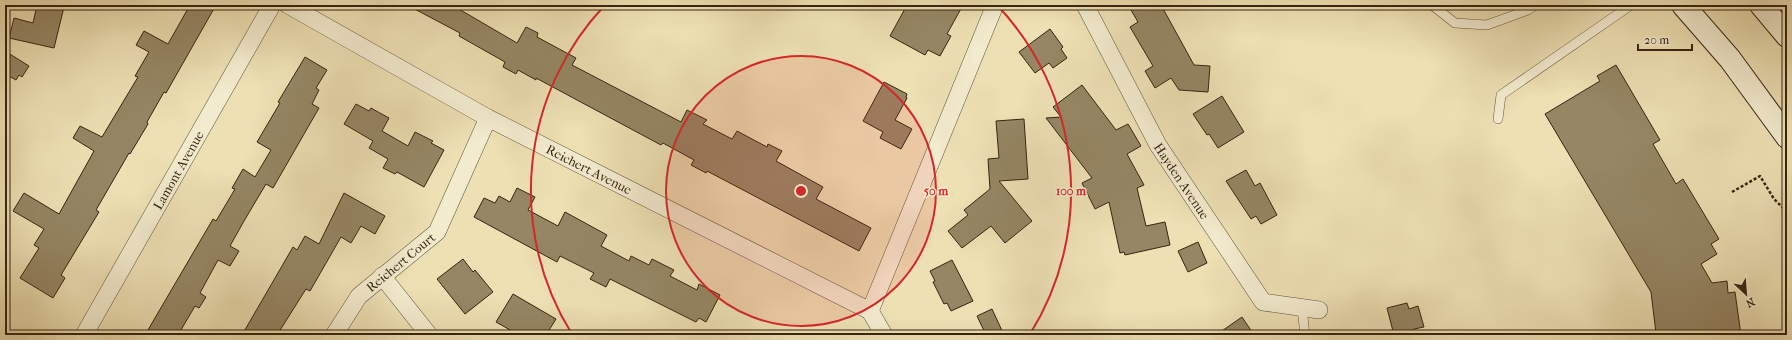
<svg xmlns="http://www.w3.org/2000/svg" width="1792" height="340" font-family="'IM FELL French Canon',serif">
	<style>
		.building { fill: #958664; stroke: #36240f }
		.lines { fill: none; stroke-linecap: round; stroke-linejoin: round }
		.service-casing { stroke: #645338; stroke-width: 10 }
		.minor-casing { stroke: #645338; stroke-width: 18 }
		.secondary-casing { stroke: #36240f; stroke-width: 24 }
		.path { stroke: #36240f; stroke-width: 2.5; stroke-dasharray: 3 2; stroke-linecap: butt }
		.service { stroke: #f3ebce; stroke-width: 9 }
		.minor { stroke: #f3ebce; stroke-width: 17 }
		.secondary { stroke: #f3ebce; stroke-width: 22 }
		.ring { fill: none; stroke: #d62828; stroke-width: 2 }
		.labels { text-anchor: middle; stroke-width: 3; stroke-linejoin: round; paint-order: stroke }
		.street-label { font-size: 13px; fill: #36240f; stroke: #f3ebce }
		.centre { fill: #d62828; stroke: #f3ebce; stroke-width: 2 }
		.ring-label { font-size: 12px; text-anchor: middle; font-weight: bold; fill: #d62828; stroke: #f3ebce; stroke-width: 3; stroke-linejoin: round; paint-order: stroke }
	</style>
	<rect width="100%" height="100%" fill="#ede0b3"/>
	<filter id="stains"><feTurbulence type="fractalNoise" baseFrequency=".005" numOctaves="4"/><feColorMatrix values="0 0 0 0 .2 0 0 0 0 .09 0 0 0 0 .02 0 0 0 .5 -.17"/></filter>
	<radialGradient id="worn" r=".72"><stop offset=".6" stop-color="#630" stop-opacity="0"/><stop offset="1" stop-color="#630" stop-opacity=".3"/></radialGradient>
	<!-- building -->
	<path class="building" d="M 37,5 L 64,7 L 54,48 L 9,38 L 14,18 L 33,23 Z
		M 190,5 L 216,5 L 166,93 L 164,92 L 147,122 L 148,124 L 130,154 L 129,153 L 96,210 L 99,212 L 61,275 L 65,278 L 53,298 L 20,278 L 39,248 L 34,245 L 44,229 L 13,211 L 24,193 L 59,214 L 94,151 L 73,138 L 80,126 L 102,137 L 138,77 L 135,76 L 149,52 L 136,45 L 144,31 L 168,44 Z
		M 407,5 L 452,5 L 517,43 L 526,27 L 538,33 L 537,37 L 576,58 L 572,65 L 681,122 L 687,110 L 707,120 L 703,124 L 732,139 L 737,131 L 767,147 L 768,144 L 782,151 L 776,161 L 823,187 L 816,199 L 871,228 L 859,251 L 707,171 L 706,173 L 691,165 L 694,160 L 663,143 L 661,145 L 536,78 L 536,80 L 518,70 L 516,74 L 503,67 L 505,62 L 459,36 L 460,33 Z
		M 907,5 L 963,5 L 947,34 L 951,36 L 940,56 L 928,50 L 925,55 L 890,36 Z
		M 1128,5 L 1161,5 L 1194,65 L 1210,66 L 1208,92 L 1179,90 L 1171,78 L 1155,88 L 1145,71 L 1153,66 L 1130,27 L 1138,22 Z
		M 1050,29 L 1063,47 L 1061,49 L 1067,58 L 1053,68 L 1049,63 L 1035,73 L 1019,52 Z
		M 5,51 L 29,66 L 22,77 L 19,75 L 16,80 L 5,74 Z
		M 305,57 L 327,70 L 316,88 L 319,90 L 312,104 L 319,108 L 273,188 L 266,184 L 244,221 L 230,246 L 239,251 L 230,266 L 218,260 L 200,293 L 206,297 L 199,308 L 195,306 L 178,335 L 145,335 L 213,219 L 216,221 L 235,189 L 232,188 L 243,169 L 255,177 L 271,150 L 257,142 L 280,103 L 278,102 Z
		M 1616,65 L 1660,140 L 1653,144 L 1676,184 L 1683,179 L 1719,239 L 1711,244 L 1717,254 L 1701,264 L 1712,283 L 1727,281 L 1728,293 L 1735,292 L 1741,335 L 1662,335 L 1661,333 L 1656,333 L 1651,292 L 1545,114 L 1600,81 L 1597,76 Z
		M 884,82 L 907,94 L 906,97 L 907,98 L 895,120 L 912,129 L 901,149 L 880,138 L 883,132 L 863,121 Z
		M 1082,85 L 1116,130 L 1128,124 L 1141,146 L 1127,154 L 1144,185 L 1137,188 L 1146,226 L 1165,222 L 1170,245 L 1125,255 L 1124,252 L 1120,253 L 1109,202 L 1095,209 L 1082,183 L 1092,178 L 1046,118 L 1061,117 L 1053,107 Z
		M 1222,96 L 1244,132 L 1218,148 L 1209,134 L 1207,135 L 1193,114 Z
		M 356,104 L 369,111 L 371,108 L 389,118 L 382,131 L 408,146 L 415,132 L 433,141 L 431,143 L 444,150 L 424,187 L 397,172 L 395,174 L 383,168 L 388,159 L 369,148 L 373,141 L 344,124 Z
		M 1024,119 L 1028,179 L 999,181 L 1032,221 L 1005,243 L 991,226 L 962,248 L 948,231 L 968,215 L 964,210 L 990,189 L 988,159 L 999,158 L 996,121 Z
		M 1246,170 L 1255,186 L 1260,183 L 1277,215 L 1261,224 L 1256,216 L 1251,219 L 1226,181 Z
		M 517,188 L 535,197 L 528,210 L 558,226 L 565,212 L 607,235 L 601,246 L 629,261 L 631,256 L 649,265 L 652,259 L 674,270 L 670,276 L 697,290 L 699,284 L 720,295 L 706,322 L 699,318 L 696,322 L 610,279 L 606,287 L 590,279 L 594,273 L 560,256 L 557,262 L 474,217 L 484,198 L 495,203 L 499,196 L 510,202 Z
		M 344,193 L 385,216 L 375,234 L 361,226 L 351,243 L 341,237 L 310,291 L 306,289 L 277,335 L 242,335 L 293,247 L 297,250 L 305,236 L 319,244 Z
		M 1198,242 L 1207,263 L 1188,272 L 1178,251 Z
		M 463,259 L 473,272 L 475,270 L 493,292 L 465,314 L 437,279 Z
		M 952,260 L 973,301 L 951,311 L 947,303 L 944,304 L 933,282 L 935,281 L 930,271 Z
		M 513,294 L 556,319 L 546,335 L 519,335 L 496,322 Z
		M 1407,303 L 1409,309 L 1418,306 L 1424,327 L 1414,329 L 1415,335 L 1394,335 L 1387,308 Z
		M 992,309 L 1004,335 L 986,335 L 977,316 Z
		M 1242,317 L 1254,335 L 1216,335 Z"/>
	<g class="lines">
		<defs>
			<path id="service" d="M 1432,5 L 1455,23 L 1487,25 L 1528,10 L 1535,5
				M 1498,119 L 1501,95 L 1631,5
				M 1302,308 L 1305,335"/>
			<g id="minor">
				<path id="s1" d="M 288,5 L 488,118 L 870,311 L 884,335"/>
				<path id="s2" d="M 1085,5 L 1158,145 L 1263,302 L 1319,310"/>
				<path d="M 382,276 L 429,335"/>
				<path d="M 870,311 L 995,5"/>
				<path id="s3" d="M 84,335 L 272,5"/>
				<path id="s4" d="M 334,335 L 359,296 L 437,232 L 488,118"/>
			</g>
			<path id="secondary" d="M 1683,5 L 1730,59 L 1787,137
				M 1761,5 L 1787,36"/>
		</defs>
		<!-- service casing -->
		<use href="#service" class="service-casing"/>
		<!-- minor casing -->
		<use href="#minor" class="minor-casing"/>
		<!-- secondary casing -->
		<use href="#secondary" class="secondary-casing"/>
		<!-- path -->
		<path class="path" d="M 1732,192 L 1760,176 L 1774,199 L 1787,212"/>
		<!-- service -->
		<use href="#service" class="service"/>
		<!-- minor -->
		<use href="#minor" class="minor"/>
		<!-- secondary -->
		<use href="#secondary" class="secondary"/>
	</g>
	<!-- distance rings -->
	<circle cx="801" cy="191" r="135" fill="#d62828" fill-opacity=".12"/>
	<g class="ring">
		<circle cx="801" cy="191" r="135"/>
		<path d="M572 334A270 270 0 0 1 605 5M997 5A270 270 0 0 1 1030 334"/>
	</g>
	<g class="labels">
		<!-- street labels -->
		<g class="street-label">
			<text dy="5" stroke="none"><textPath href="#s1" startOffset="343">Reichert Avenue</textPath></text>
			<text dy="5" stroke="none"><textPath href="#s3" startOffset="190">Lamont Avenue</textPath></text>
			<text dy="5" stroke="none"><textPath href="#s2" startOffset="201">Hayden Avenue</textPath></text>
			<text dy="5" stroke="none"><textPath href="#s4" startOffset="100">Reichert Court</textPath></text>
		</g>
	</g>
	<circle cx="801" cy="191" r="6" class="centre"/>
	<g class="ring-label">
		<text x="936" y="195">50 m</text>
		<text x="1071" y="195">100 m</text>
	</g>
	<!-- margin -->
	<rect width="1792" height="340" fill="none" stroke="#ede0b3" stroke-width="20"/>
	<rect x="6" y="6" width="1780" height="328" fill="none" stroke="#36240f" stroke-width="2"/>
	<rect x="10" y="10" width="1772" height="320" fill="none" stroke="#36240f"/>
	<!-- north arrow -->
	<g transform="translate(1746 294) rotate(154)" stroke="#f3ebce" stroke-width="3" paint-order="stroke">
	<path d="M0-3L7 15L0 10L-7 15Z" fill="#36240f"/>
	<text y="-6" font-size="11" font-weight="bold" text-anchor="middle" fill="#36240f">N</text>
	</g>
	<!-- scale -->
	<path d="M1638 44v6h54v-6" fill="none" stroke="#36240f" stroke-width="2"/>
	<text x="1644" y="44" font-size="12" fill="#36240f" stroke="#f3ebce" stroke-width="3" paint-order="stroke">20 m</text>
	<rect width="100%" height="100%" filter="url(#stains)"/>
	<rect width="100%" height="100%" fill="url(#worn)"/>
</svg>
